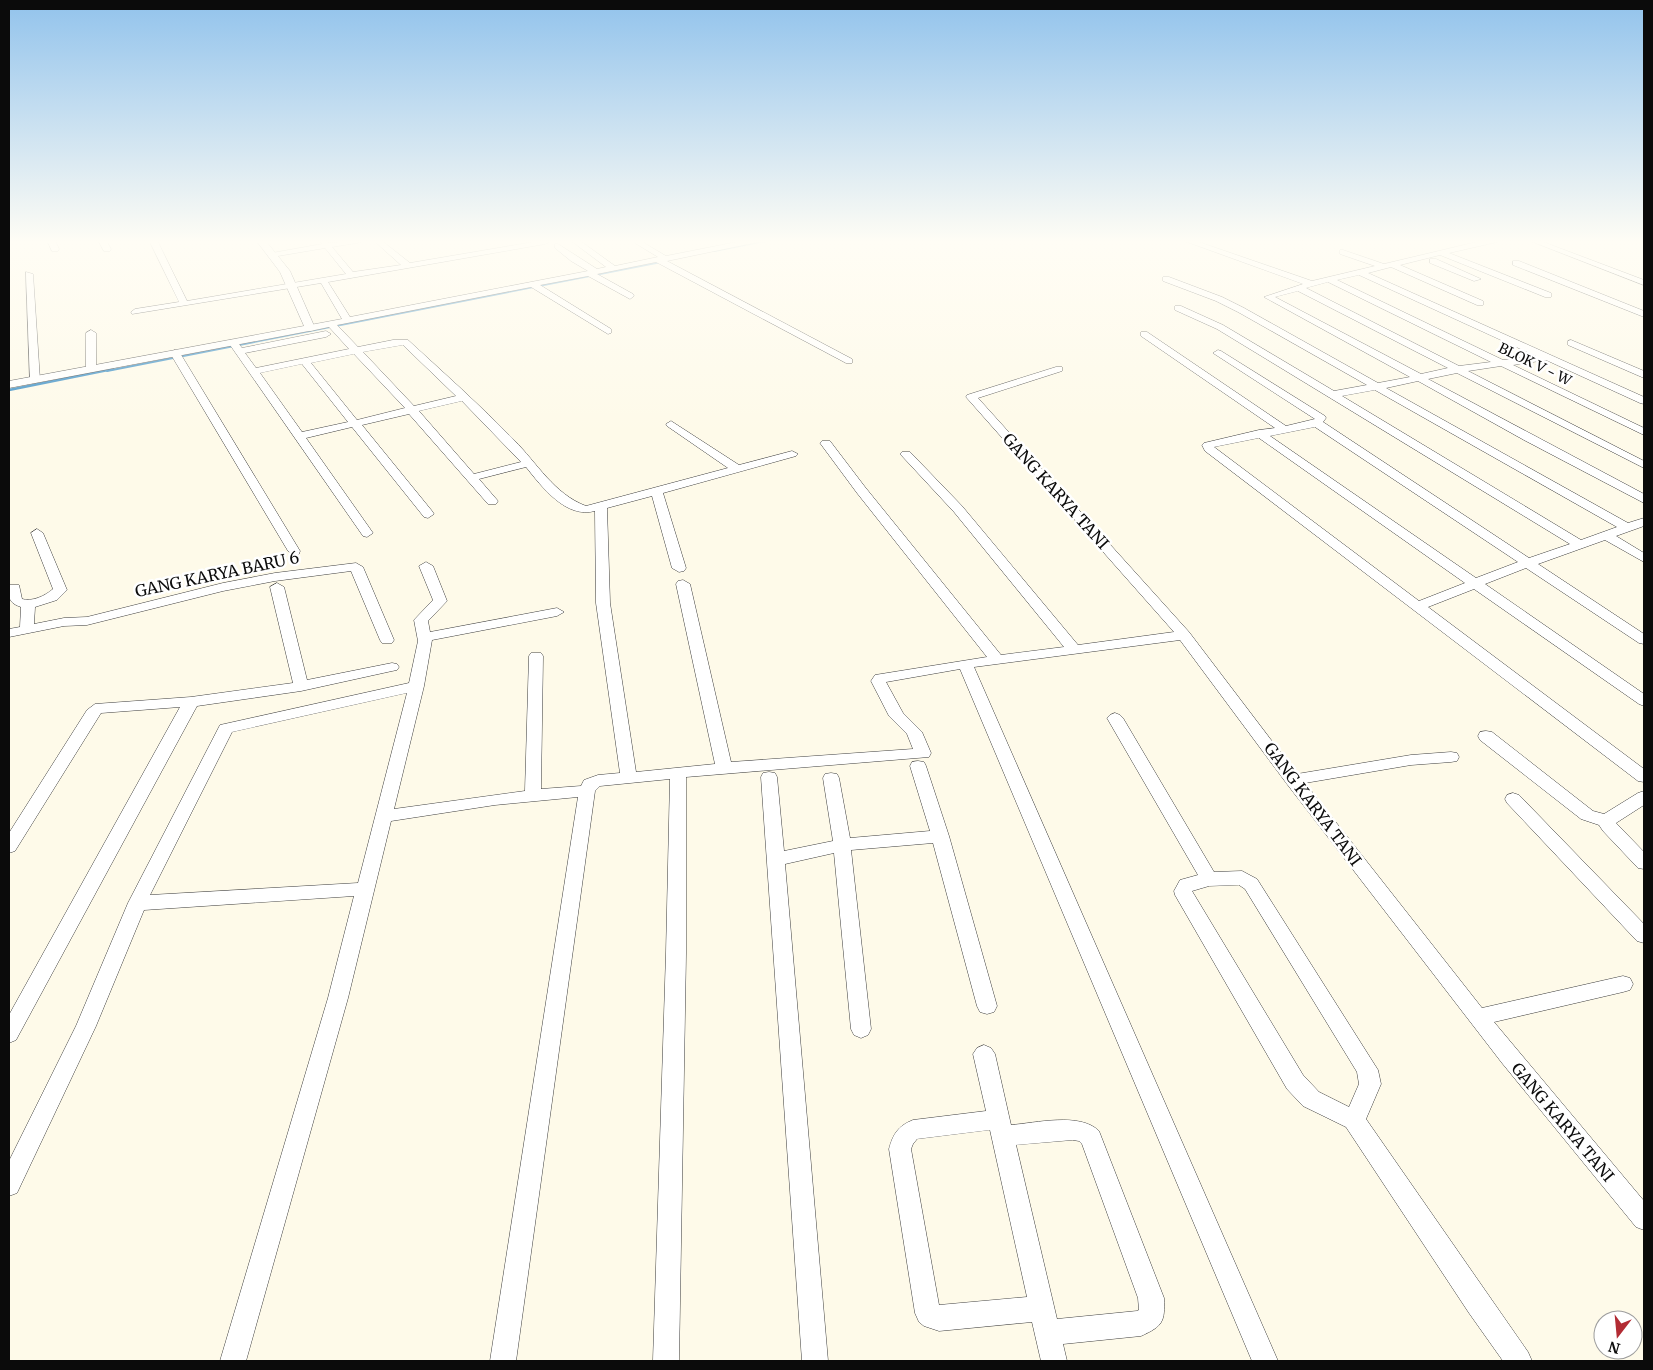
<svg xmlns="http://www.w3.org/2000/svg" width="1653" height="1370" font-family="Merriweather,serif">
	<style>
		.lines { fill: none; stroke-linecap: round; stroke-linejoin: round }
		.stream-far1 { stroke: #3c8fc5; stroke-width: 2 }
		.stream { stroke: #3c8fc5; stroke-width: 2.5 }
		.minor-casing { stroke: #3e3e3e; stroke-width: 1 }
		.tertiary-casing { stroke: #3e3e3e; stroke-width: 1 }
		.minor { fill: #fff; fill-rule: evenodd }
		.tertiary { fill: #fff; fill-rule: evenodd }
		.labels { text-anchor: middle; stroke-width: 5; stroke-linejoin: round; paint-order: stroke }
		.far-street-label { font-size: 14px; fill: #0b0b0b; stroke: #fff }
		.street-label { font-size: 16px; fill: #0b0b0b; stroke: #fff }
	</style>
	<rect width="100%" height="100%" fill="#fefae9"/>
	<g class="lines">
		<!-- stream-far1 -->
		<path class="stream-far1" d="M 714,251 L 771,240
			M 107,371 L 661,262"/>
		<!-- stream -->
		<path class="stream" d="M 9,390 L 113,369"/>
		<defs>
			<path id="minor" d="M 47,240 L 55,240 L 59,249 L 58,251 L 52,251 Z
				M 98,240 L 106,240 L 111,249 L 110,251 L 104,251 Z
				M 149,240 L 157,240 L 187,301 L 346,274 L 325,248 L 272,257 L 268,255 L 272,253 L 322,244 L 320,240 L 326,240 L 329,243 L 366,240 L 362,242 L 332,247 L 353,272 L 401,265 L 373,240 L 381,240 L 410,263 L 545,240 L 549,242 L 545,244 L 328,282 L 350,317 L 588,271 L 571,261 L 555,248 L 555,244 L 558,244 L 597,269 L 606,267 L 570,240 L 579,240 L 615,266 L 658,257 L 630,240 L 639,240 L 666,256 L 747,240 L 762,240 L 758,242 L 667,261 L 852,359 L 852,363 L 846,363 L 656,262 L 597,274 L 633,294 L 634,296 L 630,299 L 588,276 L 540,285 L 611,329 L 611,333 L 608,334 L 531,287 L 337,325 L 358,347 L 393,340 L 408,340 C 444,373 480,405 514,440 C 537,463 554,494 586,506 L 728,468 L 667,426 L 666,424 L 671,421 L 739,465 L 792,451 L 798,454 L 796,456 L 663,493 L 686,568 L 684,571 L 679,572 L 672,568 L 652,496 L 607,508 L 610,603 L 636,772 L 715,764 L 676,584 L 678,581 L 683,580 L 690,584 L 731,762 L 913,749 L 907,734 L 889,716 L 871,681 L 875,675 L 987,657 L 857,493 L 820,443 L 822,441 L 830,441 L 865,487 L 1001,655 L 1064,647 L 954,512 L 902,456 L 900,454 L 902,452 L 910,452 L 962,506 L 1078,645 L 1174,632 L 966,397 L 967,395 L 1056,367 L 1062,367 L 1062,371 L 978,398 L 1189,632 L 1297,774 L 1411,755 L 1451,752 L 1457,753 L 1459,757 L 1457,761 L 1451,762 L 1411,765 L 1305,783 L 1482,1008 L 1623,976 L 1630,978 L 1633,984 L 1630,990 L 1623,992 L 1494,1022 L 1644,1201 L 1644,1230 L 1636,1227 L 1502,1063 L 1287,784 L 1180,640 L 974,667 L 1278,1361 L 1252,1361 L 960,669 L 886,682 L 903,713 L 922,732 L 931,753 L 929,757 L 686,777 L 686,953 L 679,1361 L 653,1361 L 666,953 L 670,779 L 600,786 L 595,791 L 516,1361 L 490,1361 L 578,797 L 495,805 L 391,821 L 348,998 L 246,1361 L 220,1361 L 328,998 L 354,896 L 144,910 L 96,1026 L 17,1193 L 9,1196 L 9,1161 L 76,1026 L 128,903 L 220,725 L 409,683 L 418,641 L 414,620 L 433,600 L 419,566 L 426,562 L 433,566 L 447,601 L 428,621 L 430,632 L 557,608 L 564,612 L 557,616 L 432,640 L 424,686 L 394,809 L 525,791 L 529,656 L 531,653 L 541,653 L 543,656 L 541,789 L 581,786 L 584,780 L 598,775 L 620,773 L 596,603 L 595,511 C 566,519 542,487 526,467 L 479,479 L 498,501 L 496,504 L 488,504 L 409,414 L 362,425 L 432,511 L 434,514 L 428,518 L 424,517 L 352,427 L 306,438 L 373,533 L 367,537 L 363,536 L 228,342 L 230,340 L 236,340 L 242,348 L 326,331 L 331,334 L 326,337 L 245,353 L 256,368 L 349,349 L 329,327 L 310,331 L 305,328 L 310,325 L 342,319 L 321,283 L 132,314 L 131,312 L 135,309 L 179,302 ZM 403,345 L 456,396 L 414,406 L 363,352 ZM 354,354 L 405,408 L 357,420 L 311,363 ZM 302,364 L 348,422 L 302,432 L 260,373 ZM 462,401 L 521,462 L 474,474 L 419,411 ZM 407,693 L 358,883 L 150,895 L 232,732 Z
				M 1182,240 L 1193,240 L 1312,281 L 1375,266 L 1340,254 L 1340,250 L 1343,250 L 1384,264 L 1485,240 L 1498,240 L 1497,242 L 1449,253 L 1551,293 L 1551,297 L 1545,297 L 1440,255 L 1400,265 L 1483,301 L 1483,305 L 1477,305 L 1391,267 L 1368,273 L 1644,397 L 1644,404 L 1640,403 L 1546,360 L 1513,365 L 1644,428 L 1644,435 L 1501,366 L 1468,371 L 1644,461 L 1644,468 L 1457,373 L 1428,379 L 1644,494 L 1644,503 L 1524,440 L 1418,381 L 1386,388 L 1628,523 L 1644,518 L 1644,526 L 1616,536 L 1644,553 L 1644,562 L 1605,540 L 1538,564 L 1644,634 L 1644,644 L 1639,643 L 1526,568 L 1485,584 L 1644,694 L 1644,706 L 1639,704 L 1474,589 L 1428,607 L 1644,769 L 1644,782 L 1638,781 L 1205,451 L 1202,445 L 1204,443 L 1259,430 L 1275,428 L 1141,336 L 1141,332 L 1147,332 L 1286,426 L 1315,419 L 1213,353 L 1218,350 L 1221,351 L 1325,416 L 1326,418 L 1323,422 L 1529,558 L 1570,544 L 1217,329 L 1175,310 L 1175,306 L 1181,306 L 1223,325 L 1334,391 L 1367,385 L 1238,312 L 1216,301 L 1163,281 L 1163,277 L 1169,277 L 1222,297 L 1244,308 L 1378,383 L 1410,377 L 1264,297 L 1303,284 ZM 1359,275 L 1536,356 L 1503,360 L 1337,280 ZM 1328,282 L 1491,362 L 1459,366 L 1306,288 ZM 1298,291 L 1448,368 L 1421,374 L 1275,297 ZM 1375,390 L 1617,527 L 1581,540 L 1342,396 ZM 1315,427 L 1518,562 L 1476,578 L 1270,436 ZM 1259,438 L 1465,583 L 1419,601 L 1214,447 Z
				M 1528,240 L 1538,240 L 1644,280 L 1644,285 Z
				M 1430,259 L 1436,259 L 1481,279 L 1474,281 L 1430,263 Z
				M 1513,261 L 1519,261 L 1644,311 L 1644,317 L 1513,265 Z
				M 26,272 L 33,274 L 40,380 L 35,383 L 30,380 Z
				M 91,330 L 96,333 L 96,369 L 91,372 L 86,369 L 86,333 Z
				M 1571,340 L 1644,371 L 1644,378 L 1568,345 L 1568,341 Z
				M 175,350 L 180,353 L 300,551 L 299,554 L 294,555 L 288,551 L 170,353 Z
				M 37,529 L 43,533 L 67,590 L 57,600 L 35,607 L 34,624 L 64,618 L 87,617 L 223,583 L 275,573 L 356,563 L 363,567 L 394,640 L 392,643 L 382,643 L 380,640 L 351,571 L 275,581 L 223,591 L 87,625 L 64,626 L 9,637 L 9,629 L 20,627 L 21,607 C 9,603 8,598 9,585 L 19,585 L 22,599 C 32,602 45,596 53,589 L 31,533 Z
				M 277,583 L 284,587 L 307,680 L 392,663 L 397,664 L 399,667 L 397,670 L 392,671 L 301,691 L 197,706 L 16,1040 L 9,1043 L 9,1015 L 180,707 L 101,713 L 15,851 L 9,853 L 9,833 L 87,710 L 95,704 L 191,697 L 293,683 L 270,587 Z
				M 1115,713 L 1120,715 L 1123,718 L 1214,872 L 1242,871 L 1257,879 L 1378,1070 L 1381,1084 L 1366,1119 L 1528,1352 L 1532,1361 L 1503,1361 L 1469,1313 L 1346,1127 L 1303,1106 L 1287,1089 L 1175,895 L 1174,891 L 1180,880 L 1198,875 L 1107,718 L 1110,715 ZM 1239,885 L 1245,889 L 1357,1072 L 1359,1084 L 1349,1107 L 1319,1092 L 1303,1075 L 1192,891 L 1209,886 Z
				M 1486,731 L 1492,732 L 1593,811 L 1604,814 L 1638,793 L 1644,791 L 1644,805 L 1616,823 L 1644,852 L 1644,869 L 1638,868 L 1603,831 L 1599,825 L 1581,819 L 1480,740 L 1478,736 L 1480,732 Z
				M 918,761 L 924,762 L 926,766 L 949,836 L 997,1006 L 994,1012 L 987,1014 L 980,1012 L 977,1006 L 933,843 L 851,850 L 871,1029 L 868,1035 L 861,1038 L 854,1035 L 851,1029 L 834,853 L 785,864 L 828,1361 L 802,1361 L 761,777 L 763,773 L 769,772 L 775,773 L 777,777 L 784,851 L 833,841 L 823,778 L 825,774 L 831,773 L 837,774 L 839,778 L 850,838 L 930,831 L 910,766 L 912,762 Z
				M 1513,793 L 1519,795 L 1644,924 L 1644,943 L 1637,941 L 1507,803 L 1505,799 L 1507,795 Z
				M 984,1045 L 991,1048 L 995,1054 L 1011,1125 C 1036,1123 1080,1112 1099,1131 L 1164,1298 C 1165,1322 1163,1326 1141,1336 L 1063,1344 L 1067,1361 L 1041,1361 L 1032,1322 L 939,1331 L 924,1326 L 919,1322 L 915,1313 L 889,1149 C 893,1134 898,1126 913,1120 L 986,1111 L 973,1054 L 977,1048 ZM 990,1130 L 1027,1297 L 939,1305 L 911,1149 L 913,1144 L 917,1139 ZM 1073,1140 L 1079,1141 L 1082,1144 L 1138,1298 L 1139,1310 L 1137,1311 L 1057,1319 L 1016,1145 Z"/>
			<path id="tertiary" d="M 256,240 L 265,240 L 290,271 L 315,328 L 314,330 L 9,388 L 9,381 L 304,326 L 280,272 Z"/>
		</defs>
		<!-- minor casing -->
		<use href="#minor" class="minor-casing"/>
		<!-- tertiary casing -->
		<use href="#tertiary" class="tertiary-casing"/>
		<!-- minor -->
		<use href="#minor" class="minor"/>
		<!-- tertiary -->
		<use href="#tertiary" class="tertiary"/>
	</g>
	<!-- sky -->
	<linearGradient id="sky" x2="0" y2="1"><stop stop-color="#92c3ec"/><stop offset="0.56" stop-color="#fffdf5"/><stop offset="1" stop-color="#fffdf5" stop-opacity="0"/></linearGradient>
	<rect width="1653" height="432" fill="url(#sky)"/>
	<g class="labels">
		<!-- far-street labels -->
		<g class="far-street-label">
			<text transform="translate(1535 364) rotate(26)" y="5">BLOK V - W</text>
		</g>
		<!-- street labels -->
		<g class="street-label">
			<text transform="translate(1056 491) rotate(48)" y="6">GANG KARYA TANI</text>
			<text transform="translate(217 574) rotate(-12)" y="6">GANG KARYA BARU 6</text>
			<text transform="translate(1313 804) rotate(53)" y="6">GANG KARYA TANI</text>
			<text transform="translate(1563 1122) rotate(50)" y="6">GANG KARYA TANI</text>
		</g>
	</g>
	<!-- border -->
	<rect width="1653" height="1370" fill="none" stroke="#0b0b0b" stroke-width="20"/>
	<!-- north arrow -->
	<g transform="translate(1618 1335) rotate(196)"><circle r="24" fill="#ffffff" stroke="#9d9d9d"/>
	<path d="M0-4L9 19L0 12L-9 19Z" fill="#b22b33"/>
	<text y="-8" font-size="14" font-weight="bold" text-anchor="middle" fill="#0b0b0b">N</text>
	</g>
</svg>
